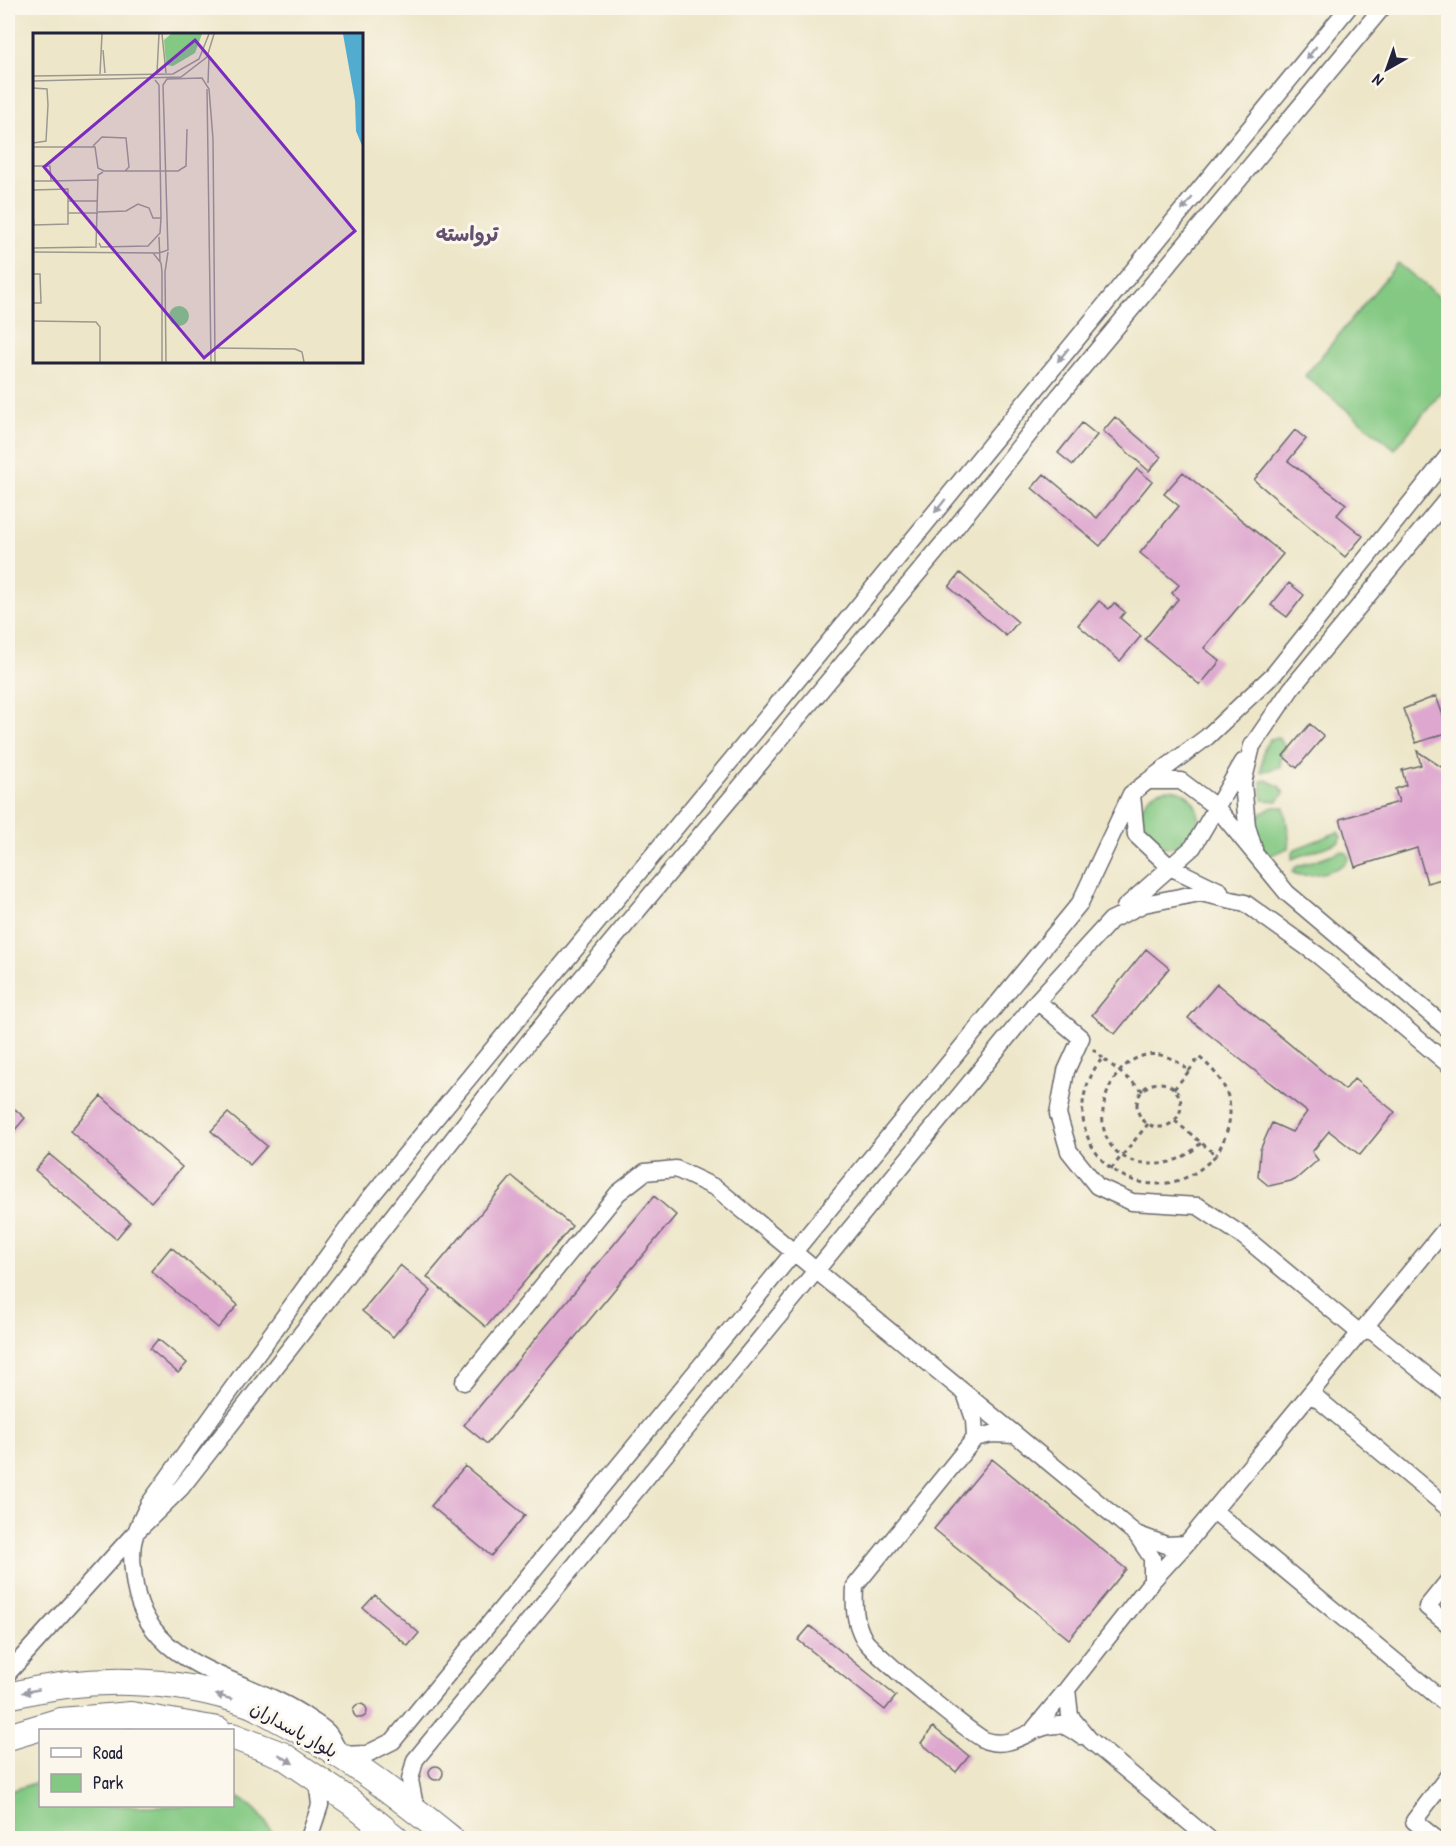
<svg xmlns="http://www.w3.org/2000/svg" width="1456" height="1846" font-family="'Patrick Hand','Playpen Sans Arabic',sans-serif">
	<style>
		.green { fill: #84c983; stroke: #53765f; stroke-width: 1.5 }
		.building { fill: #dea7cf }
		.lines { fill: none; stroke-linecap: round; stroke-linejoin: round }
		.minor-casing { stroke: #69676d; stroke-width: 19 }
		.highway-casing { stroke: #69676d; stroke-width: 28 }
		.path { stroke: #69676d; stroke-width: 3; stroke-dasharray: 4.5 4.5; stroke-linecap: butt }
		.minor { stroke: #fff; stroke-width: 16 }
		.highway { stroke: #fff; stroke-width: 26 }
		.oneway { fill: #9c9ca7 }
		.labels { text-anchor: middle; stroke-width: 6; stroke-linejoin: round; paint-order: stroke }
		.street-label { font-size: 18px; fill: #22223b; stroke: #fbf7ec }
		.neighbourhood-label { font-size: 20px; font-weight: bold; fill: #64516f; stroke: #fbf7ec }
		.inset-road { fill: none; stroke: #9c9890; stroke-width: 1.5 }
		.view { fill: #7b2cbf; fill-opacity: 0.15; stroke: #7b2cbf; stroke-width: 3 }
		.inset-edge { fill: none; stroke: #22223b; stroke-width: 3 }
	</style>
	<rect width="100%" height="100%" fill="#fbf7ec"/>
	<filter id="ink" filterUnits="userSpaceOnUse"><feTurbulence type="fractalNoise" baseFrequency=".0167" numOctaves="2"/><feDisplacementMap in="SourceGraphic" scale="12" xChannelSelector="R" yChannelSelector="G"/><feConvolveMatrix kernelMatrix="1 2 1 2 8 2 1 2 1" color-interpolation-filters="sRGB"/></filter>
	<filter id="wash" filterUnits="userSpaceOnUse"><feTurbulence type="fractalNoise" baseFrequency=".008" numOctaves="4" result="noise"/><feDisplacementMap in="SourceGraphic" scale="24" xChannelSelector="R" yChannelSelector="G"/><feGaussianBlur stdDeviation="1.35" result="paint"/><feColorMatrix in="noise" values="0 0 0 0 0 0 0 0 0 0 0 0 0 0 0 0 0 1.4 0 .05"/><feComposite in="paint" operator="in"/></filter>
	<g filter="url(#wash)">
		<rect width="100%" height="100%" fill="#ede6c9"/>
		<!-- green -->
		<path class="green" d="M 1398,263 L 1448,304 L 1448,384 L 1395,449 L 1305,376 Z
			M 1279,738 L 1286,748 L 1282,752 L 1280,767 L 1261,772 L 1264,748 L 1270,739 Z
			M 1266,780 L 1279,786 L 1284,793 L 1278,801 L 1263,800 L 1261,781 Z
			M1140 818a29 29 0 1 1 58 0a29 29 0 1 1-58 0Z
			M 1273,807 L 1284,807 L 1289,837 L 1288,848 L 1267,857 L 1259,840 L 1256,821 L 1262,813 Z
			M 1338,832 L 1341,837 L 1339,842 L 1292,859 L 1292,854 L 1295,849 Z
			M 1341,851 L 1347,853 L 1349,858 C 1342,871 1305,880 1292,872 L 1296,867 Z
			M 40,1781 L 40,1806 L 232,1806 L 233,1796 C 254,1803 265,1819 275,1838 L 8,1838 L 8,1792 Z"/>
		<g id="blocks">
			<!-- building -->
			<path class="building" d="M 1115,417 L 1161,457 L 1149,471 L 1103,431 Z
				M 1082,423 L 1097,435 L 1073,465 L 1058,453 Z
				M 1295,430 L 1306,439 L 1288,461 L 1346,504 L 1337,515 L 1363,536 L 1345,557 L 1254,480 Z
				M 1137,469 L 1152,481 L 1100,546 L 1032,488 L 1044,474 L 1097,518 Z
				M 1183,472 L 1283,554 L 1204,648 L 1220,661 L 1200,685 L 1145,639 L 1178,599 L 1172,593 L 1179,585 L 1140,553 L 1179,506 L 1164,494 Z
				M 960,573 L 1018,622 L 1006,636 L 949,587 Z
				M 1289,583 L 1304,595 L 1287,617 L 1271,605 Z
				M 1099,601 L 1109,609 L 1114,603 L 1125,612 L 1120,618 L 1141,636 L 1120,661 L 1078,625 Z
				M 1436,696 L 1449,732 L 1416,743 L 1403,709 Z
				M 1310,724 L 1324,736 L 1297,768 L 1283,756 Z
				M 1417,751 L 1449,772 L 1449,877 L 1427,883 L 1417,848 L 1355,867 L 1340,819 L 1399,802 L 1395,789 L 1406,785 L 1402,770 L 1421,765 Z
				M 1146,949 L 1169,968 L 1115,1034 L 1092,1015 Z
				M 1217,984 L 1345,1090 L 1354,1079 L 1395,1112 L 1360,1155 L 1329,1131 L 1312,1152 L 1318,1160 L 1295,1180 L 1269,1186 L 1258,1177 L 1260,1150 L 1272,1123 L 1292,1132 L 1307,1112 L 1188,1018 Z
				M 101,1096 L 182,1167 L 151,1202 L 70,1131 Z
				M 8,1103 L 25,1118 L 8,1138 Z
				M 228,1113 L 267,1146 L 250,1165 L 211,1131 Z
				M 49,1154 L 130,1222 L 116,1239 L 35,1170 Z
				M 512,1176 L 572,1226 L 486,1327 L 427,1277 Z
				M 654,1196 L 676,1215 L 487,1444 L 464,1425 Z
				M 171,1247 L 238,1305 L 218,1328 L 151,1271 Z
				M 400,1265 L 431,1291 L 393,1337 L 362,1311 Z
				M 158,1339 L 187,1363 L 178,1373 L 150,1349 Z
				M 992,1459 L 1126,1569 L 1069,1639 L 934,1529 Z
				M 465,1466 L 525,1515 L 491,1556 L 431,1506 Z
				M 375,1595 L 419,1633 L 408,1646 L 363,1608 Z
				M 810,1626 L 896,1696 L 885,1710 L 798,1640 Z
				M353 1711a7 7 0 1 1 14 0a7 7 0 1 1-14 0Z
				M 933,1727 L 969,1756 L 956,1772 L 921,1743 Z
				M429 1773a7 7 0 1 1 14 0a7 7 0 1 1-14 0Z"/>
		</g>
	</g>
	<g filter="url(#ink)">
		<use href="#blocks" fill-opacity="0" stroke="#69676d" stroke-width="1.5"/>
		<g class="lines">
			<defs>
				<path id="minor" d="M 1348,8 L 819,654 L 368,1200 L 149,1504 C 131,1538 129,1547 135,1586 C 150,1672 249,1676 308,1718 C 315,1723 325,1728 329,1734 C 334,1740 336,1748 340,1755 L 367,1754 L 393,1741 L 1080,903 L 1131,794 L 1148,781 L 1181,781 L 1217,808 L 1287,893 L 1448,1029
					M 1148,781 L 1207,737 L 1274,674 L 1448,456
					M 1132,795 L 1136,835 L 1170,867 L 1220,891
					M 1254,849 L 1247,826 L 1243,783 L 1252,746 L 1291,689 L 1448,498
					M 1125,907 L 1193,847 L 1243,762
					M 1037,1001 L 1111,920 L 1144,904 L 1200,893 L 1245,903 L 1319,956 L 1448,1064
					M 1367,1327 L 1448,1393
					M 464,1382 L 618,1193 L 645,1172 L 676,1169 L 716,1188 L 1136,1534 L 1152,1558 L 1152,1581 L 1067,1689 L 1070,1716 L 1090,1740 L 1208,1838
					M 965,1393 L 974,1419 L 975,1438
					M 1312,1394 L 1448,1508
					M 1016,1435 L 992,1434 L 975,1438 L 855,1586 C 854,1606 854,1621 864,1639 C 869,1650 975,1738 987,1741 C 1015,1750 1033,1723 1061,1725 C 1067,1726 1075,1732 1081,1736
					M 1214,1511 L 1448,1705
					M 1136,1534 L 1166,1545 L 1186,1544 L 1448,1226
					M 1152,1581 L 1186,1544
					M 1448,1581 L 1427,1607 L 1448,1624
					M 8,1673 L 133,1535 L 181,1488 L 530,1040 L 949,536 L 1059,396 L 1382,8
					M 1034,1729 L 1067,1689
					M 416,1811 L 410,1780 L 415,1760 L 1037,1001 L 1081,1038 L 1066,1071 L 1058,1114 L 1069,1151 L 1097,1186 L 1132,1202 L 1198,1206 L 1243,1236 L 1361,1334
					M 309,1838 L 320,1805 L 317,1779
					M 1435,1838 L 1414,1821 L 1448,1776"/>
				<path id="highway" d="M 8,1696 C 87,1676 172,1676 250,1704 C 262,1709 274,1717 286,1723 C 346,1755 398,1796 450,1838
					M 232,1736 L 282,1755 L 351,1802 L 395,1838
					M 8,1737 L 61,1721 L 131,1715 L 218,1730"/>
			</defs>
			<!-- minor casing -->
			<use href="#minor" class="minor-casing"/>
			<!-- highway casing -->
			<use href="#highway" class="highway-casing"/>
			<!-- path -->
			<path class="path" d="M 1093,1049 L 1103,1058
				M 1189,1071 L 1199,1057 C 1234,1086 1239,1116 1216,1155
				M1137 1105a22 22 0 1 1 44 0a22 22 0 1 1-44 0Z
				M 1174,1089 L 1189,1071 C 1120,1006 1060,1152 1143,1163 C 1167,1167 1184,1159 1201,1143
				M 1143,1091 L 1103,1058 C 1096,1065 1093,1071 1089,1081 C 1063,1140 1121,1202 1182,1179 C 1196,1174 1206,1165 1216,1155 L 1175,1121
				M 1111,1169 L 1148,1124"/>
			<!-- minor -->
			<use href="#minor" class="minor"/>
			<!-- highway -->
			<use href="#highway" class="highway"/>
		</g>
		<!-- one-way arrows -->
		<defs><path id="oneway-solid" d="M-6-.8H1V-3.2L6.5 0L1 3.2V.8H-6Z" transform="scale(1.5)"/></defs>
		<g class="oneway">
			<use href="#oneway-solid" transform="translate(1311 53) rotate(129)"/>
			<use href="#oneway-solid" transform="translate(1187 204) rotate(129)"/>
			<use href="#oneway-solid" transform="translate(1063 355) rotate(129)"/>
			<use href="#oneway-solid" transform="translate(940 506) rotate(129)"/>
			<use href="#oneway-solid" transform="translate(31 1691) rotate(169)"/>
			<use href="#oneway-solid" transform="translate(224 1697) rotate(-164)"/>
			<use href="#oneway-solid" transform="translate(286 1759) rotate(32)"/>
		</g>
	</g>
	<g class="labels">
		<!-- street labels -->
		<g class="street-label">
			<text transform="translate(294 1730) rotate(29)" y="6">بلوار پاسداران</text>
		</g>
		<!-- neighbourhood labels -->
		<g class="neighbourhood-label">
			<text x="467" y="241">ترواسته</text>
		</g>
	</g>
	<!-- overview -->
	<g transform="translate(33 33)">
		<rect width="330" height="330" fill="#ede6c9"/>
		<path d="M 138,1 L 169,1 L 162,20 L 140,33 L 133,32 L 131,7 ZM136 283a10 10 0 1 1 20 0a10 10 0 1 1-20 0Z" fill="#84c983"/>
		<path d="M 310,1 L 330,1 L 330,115 L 323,98 L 322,68 Z" fill="#51accf"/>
		<path class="inset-road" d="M 129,1 L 133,40M 70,17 L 72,40M 124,40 L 126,1M 67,41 L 69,1M 0,43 L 140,41 L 166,26 L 176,1M 0,48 L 148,44 L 174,24 L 181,1M 175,50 L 176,23M 0,55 L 14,56 L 15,72 L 13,108 L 0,110M 174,56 L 178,329M 60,113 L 69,104 L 93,105 L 96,134 L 92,138M 0,114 L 62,114 L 65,135 L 71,138 L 145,138 L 153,133 L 154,96M 0,133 L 17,133 L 18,148 L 0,148M 18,148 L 64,147M 0,168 L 0,157 L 35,156 L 35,191 L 1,192 L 0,182M 35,168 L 65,168M 65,179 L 93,178 L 105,171 L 116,175 L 120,185 L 128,185 L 126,52 L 122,47M 35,180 L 65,180M 126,204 L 127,228M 66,210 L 68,214 L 115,213 L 127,200 L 128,185M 0,215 L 63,214 L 65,142 L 70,139M 0,219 L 126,220 L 135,217 L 130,52 L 134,46 L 169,45 L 176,56 L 180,106 L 182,329M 120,220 L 128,230 L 129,239 L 129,329M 0,241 L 7,241 L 8,270 L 0,270M 0,288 L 63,289 L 67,294 L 67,329M 181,315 L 262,316 L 269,319 L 271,329M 133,329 L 132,239 L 135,219"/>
		<path class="view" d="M 162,7 L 322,198 L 171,325 L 11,134 Z"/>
		<rect width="330" height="330" class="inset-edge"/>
	</g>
	<!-- margin -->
	<rect width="1456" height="1846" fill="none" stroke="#fbf7ec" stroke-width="30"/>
	<!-- legend -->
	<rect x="39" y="1729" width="195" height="78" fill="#fbf7ec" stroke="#a4a2a5" stroke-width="1.5"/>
	<rect x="51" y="1748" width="30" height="9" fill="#ffffff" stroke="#a4a2a5" stroke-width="1.5"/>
	<text x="93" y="1759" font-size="18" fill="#22223b">Road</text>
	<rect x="51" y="1774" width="30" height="18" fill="#84c983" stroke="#a4a2a5" stroke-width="1.5"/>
	<text x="93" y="1789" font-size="18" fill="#22223b">Park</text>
	<!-- north arrow -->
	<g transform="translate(1387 69) rotate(220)" stroke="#fbf7ec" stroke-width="4.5" paint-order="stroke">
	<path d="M0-4.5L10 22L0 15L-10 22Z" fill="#22223b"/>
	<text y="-9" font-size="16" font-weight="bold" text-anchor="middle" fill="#22223b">N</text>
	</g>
</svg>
